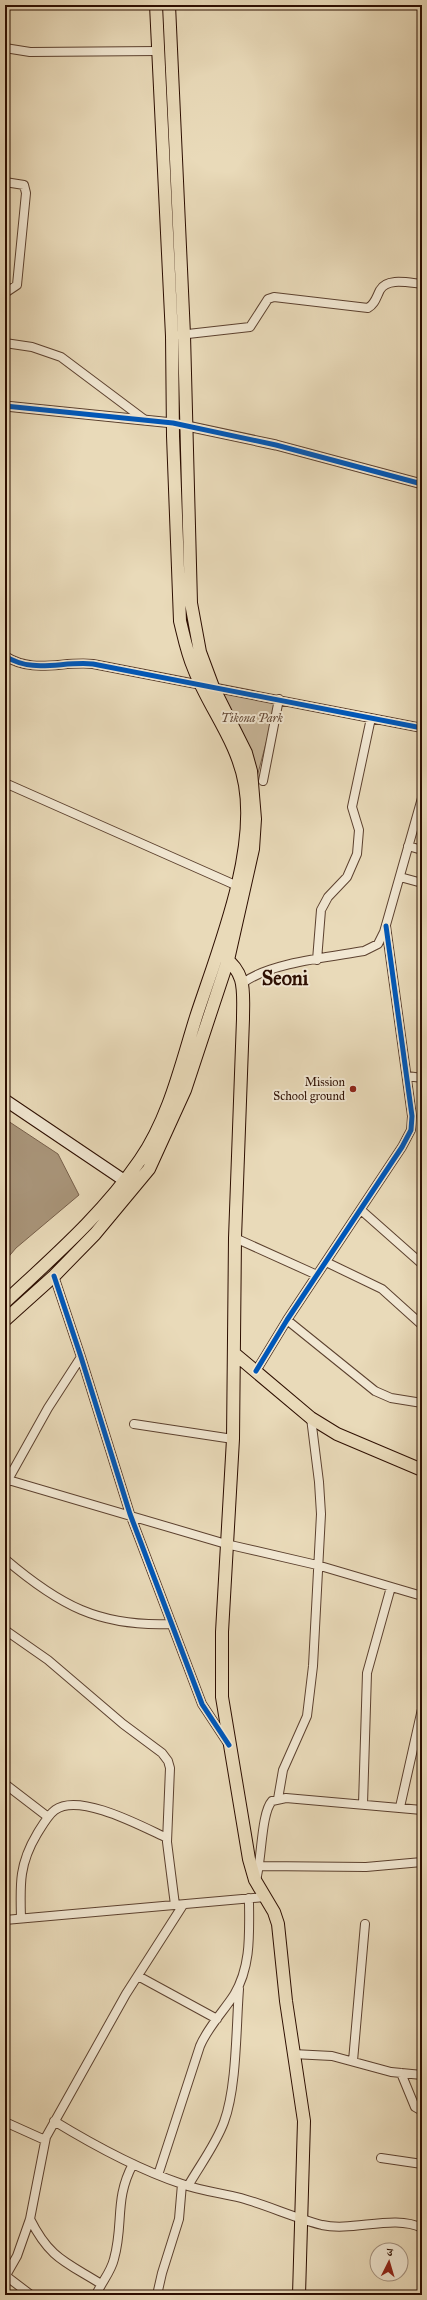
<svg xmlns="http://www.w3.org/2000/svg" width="427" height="2300" font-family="'IM FELL Great Primer','Noto Serif Devanagari',serif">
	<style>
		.green { fill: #c9b79a; stroke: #7b624e }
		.water { fill: #a9957a; stroke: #775f4a }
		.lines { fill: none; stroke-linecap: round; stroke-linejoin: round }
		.minor-casing { stroke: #5c412f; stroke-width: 10 }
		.tertiary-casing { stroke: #5c412f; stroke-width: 11 }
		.secondary-casing { stroke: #2d0e01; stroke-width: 13 }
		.primary-casing { stroke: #2d0e01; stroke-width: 14 }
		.minor { stroke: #f1e7d2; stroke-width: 8 }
		.tertiary { stroke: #f1e7d2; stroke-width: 9 }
		.secondary { stroke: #f1e7d2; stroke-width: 11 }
		.primary { stroke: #e9dab9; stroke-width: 12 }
		.cycleway-casing { stroke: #f1e7d2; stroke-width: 8 }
		.cycleway { stroke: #0057b8; stroke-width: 5 }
		.poi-dot { fill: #8f2418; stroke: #f1e7d2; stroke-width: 1.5 }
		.labels { text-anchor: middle; stroke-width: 4; stroke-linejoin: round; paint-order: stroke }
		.park-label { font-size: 12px; font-style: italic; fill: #644937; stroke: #f1e7d2 }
		.poi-label { font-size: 12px; fill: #2d0e01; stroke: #f1e7d2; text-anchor: end }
		.town-label { font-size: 20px; font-weight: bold; fill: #2d0e01; stroke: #f1e7d2 }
	</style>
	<rect width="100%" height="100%" fill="#e9dab9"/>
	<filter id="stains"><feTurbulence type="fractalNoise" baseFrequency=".005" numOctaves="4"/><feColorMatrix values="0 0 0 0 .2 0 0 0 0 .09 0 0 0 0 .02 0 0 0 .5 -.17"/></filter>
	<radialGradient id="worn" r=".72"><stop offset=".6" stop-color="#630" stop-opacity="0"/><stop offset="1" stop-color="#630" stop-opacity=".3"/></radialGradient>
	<!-- green -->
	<path class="green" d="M 217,690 L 277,702 L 257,777 Z"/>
	<!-- water -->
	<path class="water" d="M 5,1119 L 58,1154 L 79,1195 L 16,1248 L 5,1261 Z"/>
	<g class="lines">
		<defs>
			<path id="minor" d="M 5,48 L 30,52 L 159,51
				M 5,182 L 24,185 L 26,193 L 17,285 L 5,293
				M 179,335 L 250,327 L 268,299 L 274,297 L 368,308 C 375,304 376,298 380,290 C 387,277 410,283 422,284
				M 5,343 L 32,347 L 61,357 L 145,420
				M 5,656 C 33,674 61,661 93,664 L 422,728
				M 263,781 L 279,699
				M 5,783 L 242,888
				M 408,846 L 422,850
				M 400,877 L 422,883
				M 317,960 L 321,910 L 328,897 L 347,877 L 357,854 L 359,830 L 352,807 L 371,718
				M 243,983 C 269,963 330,957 364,951 L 378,944 L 384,932 L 422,798
				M 407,1076 L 422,1078
				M 361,1210 L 422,1264
				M 235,1238 L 317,1275
				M 326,1262 L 382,1289 L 422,1325
				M 54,1276 L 81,1357 L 130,1514 L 202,1704 L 229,1745
				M 287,1320 L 375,1391 L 391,1398 L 422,1403
				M 256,1371 L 287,1320 L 402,1147 L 411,1130 L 412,1116 L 386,926
				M 134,1424 L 233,1439
				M 5,1479 L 226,1544 L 317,1565 L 422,1596
				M 5,1485 L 48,1408 L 81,1357
				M 5,1559 C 59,1605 99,1627 171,1624
				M 5,1630 L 48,1660 L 123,1724 L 162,1753 L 168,1761 L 170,1768 L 167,1842 L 175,1905
				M 5,1784 L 48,1817
				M 278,1799 L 283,1770 L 307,1716 L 313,1666 L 321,1514 L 319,1482 L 311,1418
				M 363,1804 L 367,1673 L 391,1587
				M 400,1807 L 422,1709
				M 260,1866 L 366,1867 L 422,1862
				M 256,1880 C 262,1859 261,1813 272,1801 L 286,1798 L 422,1810
				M 21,1918 C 20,1884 19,1864 37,1834 C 42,1826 48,1815 55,1810 C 79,1792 143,1827 167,1838
				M 5,1920 L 265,1897
				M 138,1976 L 217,2019
				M 293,2054 L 332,2056 L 391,2072 L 422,2075
				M 353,2061 L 365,1924
				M 401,2073 L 415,2107 L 422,2111
				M 54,2121 C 95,2146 137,2169 182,2184 C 201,2191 222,2193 241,2198 C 269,2206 295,2218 322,2225 C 353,2232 394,2214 422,2228
				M 5,2122 L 45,2140
				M 381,2158 L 422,2164
				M 158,2175 L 200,2046 C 208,2027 223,2012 234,1995 C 252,1965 249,1931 249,1898
				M 188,2186 C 200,2165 216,2144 224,2122 C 237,2087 236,2027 239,1989
				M 30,2219 C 50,2259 66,2262 101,2284
				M 6,2276 L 31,2295
				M 5,2277 L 17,2256 L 30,2219 L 46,2137 L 126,1994 L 183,1905
				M 96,2295 C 101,2283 111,2272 114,2259 C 124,2224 114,2199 133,2164
				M 157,2295 L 162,2273 L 179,2219 L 182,2184"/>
			<path id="tertiary" d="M 5,406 L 173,423 L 276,445 L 422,484"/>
			<path id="secondary" d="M 5,1100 L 131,1185"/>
			<path id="primary" d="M 223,956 C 247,974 243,991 243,1019 L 235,1238 L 233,1439 L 222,1632 L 222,1697 L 249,1859 L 255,1880 L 274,1912 L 278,1924 L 286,2001 L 304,2121 L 299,2295
				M 5,1302 C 53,1257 103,1214 140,1160 C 169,1118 181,1065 196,1017 C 218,950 257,855 245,785 C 238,742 209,708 194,669 C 187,653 184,637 180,621 L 173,436 L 172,336 L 156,5
				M 5,1320 L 54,1276 L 95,1234 L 149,1169 L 185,1090 L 228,960 L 253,849 L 255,819 L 251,771 L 246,753 L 213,687 L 200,652 L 191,603 L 184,335 L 169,5
				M 235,1354 L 311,1418 L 337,1434 L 422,1470"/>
		</defs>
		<!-- minor casing -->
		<use href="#minor" class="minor-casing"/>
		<!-- tertiary casing -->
		<use href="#tertiary" class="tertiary-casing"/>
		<!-- secondary casing -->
		<use href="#secondary" class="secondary-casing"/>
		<!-- primary casing -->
		<use href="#primary" class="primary-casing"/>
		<!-- minor -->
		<use href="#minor" class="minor"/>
		<!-- tertiary -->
		<use href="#tertiary" class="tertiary"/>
		<!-- secondary -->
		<use href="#secondary" class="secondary"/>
		<!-- primary -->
		<use href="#primary" class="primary"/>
		<defs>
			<path id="cycleway" d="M 5,406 L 173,423 L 276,445 L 422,484
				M 5,656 C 33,674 61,661 93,664 L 422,728
				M 54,1276 L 81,1357 L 130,1514 L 202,1704 L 229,1745
				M 256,1371 L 287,1320 L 402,1147 L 411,1130 L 412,1116 L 386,926"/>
		</defs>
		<!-- cycleway casing -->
		<use href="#cycleway" class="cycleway-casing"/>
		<!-- cycleway -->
		<use href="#cycleway" class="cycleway"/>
	</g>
	<!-- markers -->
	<circle class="poi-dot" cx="353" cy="1089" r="4"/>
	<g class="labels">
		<!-- park labels -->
		<g class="park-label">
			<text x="252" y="722">Tikona Park</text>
		</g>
		<!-- poi labels -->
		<g class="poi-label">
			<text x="345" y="1086">Mission<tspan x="345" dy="14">School ground</tspan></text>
		</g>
		<!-- town labels -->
		<g class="town-label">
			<text x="285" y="985">Seoni</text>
		</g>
	</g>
	<!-- margin -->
	<rect width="427" height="2300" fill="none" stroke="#e9dab9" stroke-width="20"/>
	<rect x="6" y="6" width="415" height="2288" fill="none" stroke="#2d0e01" stroke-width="2"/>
	<rect x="10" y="10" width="407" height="2280" fill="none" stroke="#2d0e01"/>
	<!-- north arrow -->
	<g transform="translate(389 2262) rotate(5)"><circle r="19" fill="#f1e7d2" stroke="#a3907e"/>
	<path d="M0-3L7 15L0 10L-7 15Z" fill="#8f2418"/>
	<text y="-6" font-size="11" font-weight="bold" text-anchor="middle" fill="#2d0e01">उ</text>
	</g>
	<rect width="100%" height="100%" filter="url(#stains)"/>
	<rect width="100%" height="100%" fill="url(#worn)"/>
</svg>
